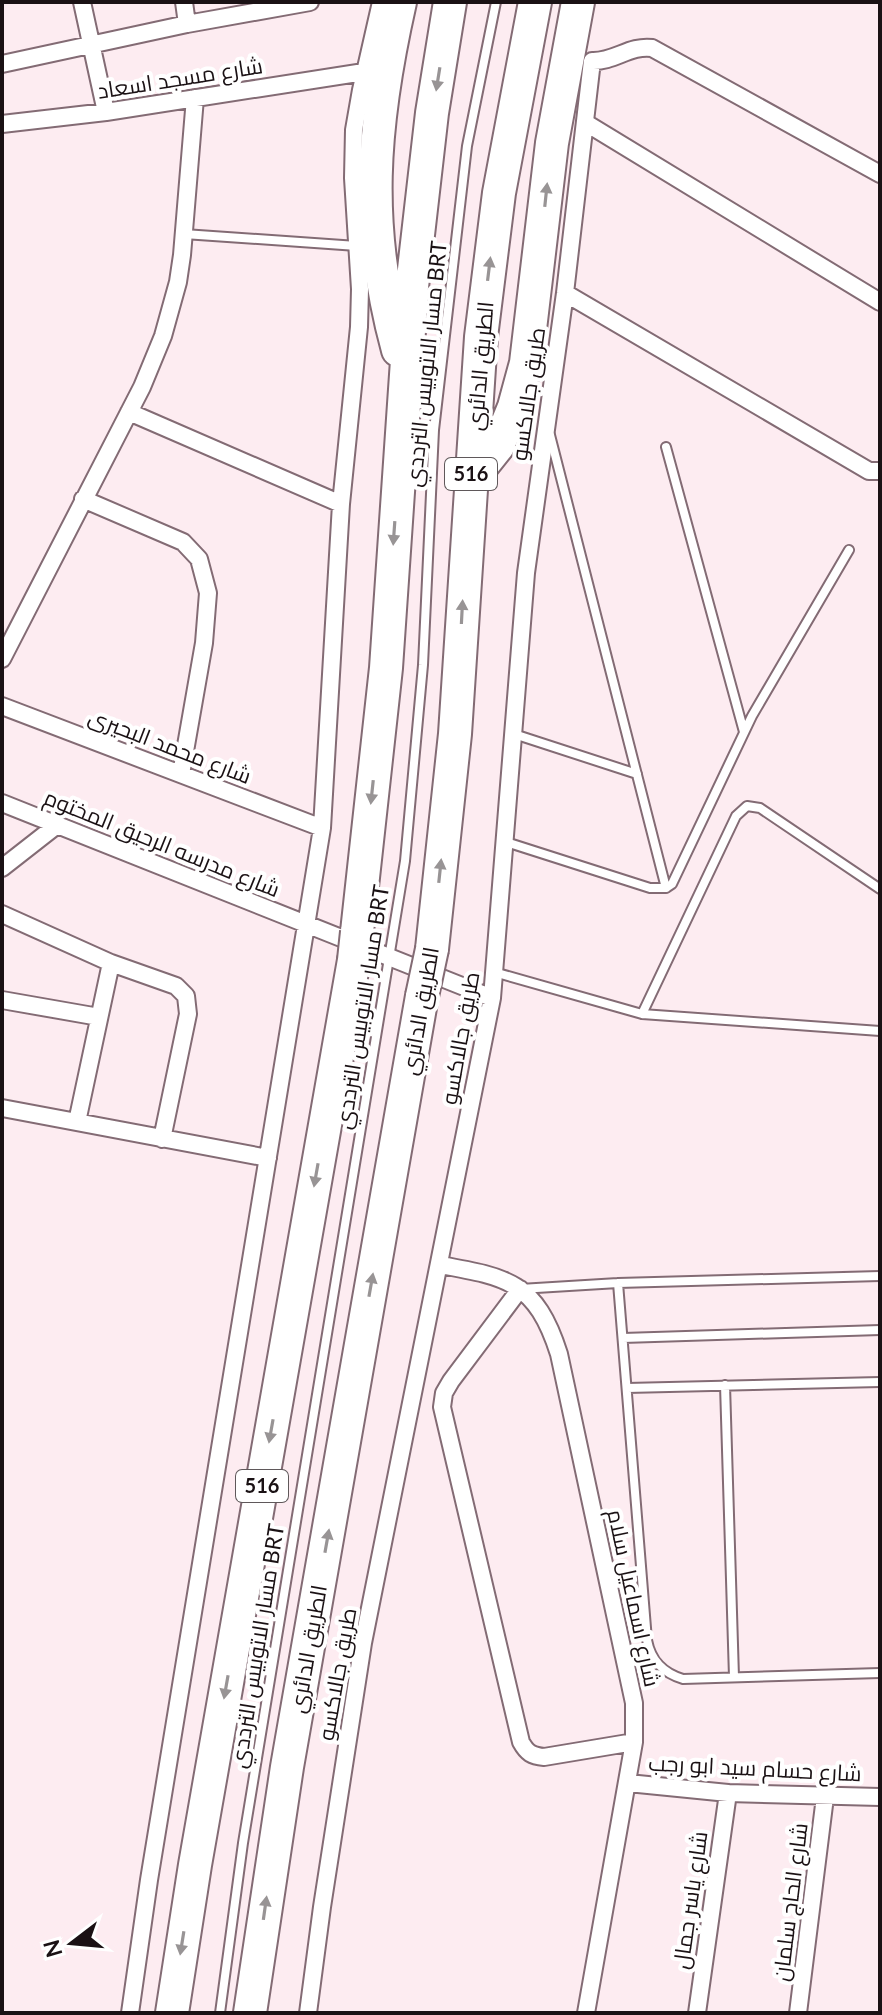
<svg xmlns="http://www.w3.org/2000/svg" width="882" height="2015" font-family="Lato,Cairo,sans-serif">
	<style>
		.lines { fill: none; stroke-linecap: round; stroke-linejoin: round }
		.service-casing { stroke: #836b74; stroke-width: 12 }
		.minor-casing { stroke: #836b74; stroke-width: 20 }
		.motorway-casing { stroke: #836b74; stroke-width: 36 }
		.service { stroke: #fff; stroke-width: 8 }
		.minor { stroke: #fff; stroke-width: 16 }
		.motorway { stroke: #fff; stroke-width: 32 }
		.motorway-bridge-casing { stroke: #836b74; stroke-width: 36; stroke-linecap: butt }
		.motorway-bridge { stroke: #fff; stroke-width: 32 }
		.oneway { fill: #989495 }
		.labels { text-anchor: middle; stroke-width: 8; stroke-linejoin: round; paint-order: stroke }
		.shield { fill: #fff; stroke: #5f585a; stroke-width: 2 }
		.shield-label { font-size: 20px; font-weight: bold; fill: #1a1114 }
		.street-label { font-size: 22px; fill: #1a1114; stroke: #fff }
	</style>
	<rect width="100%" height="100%" fill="#fdecf1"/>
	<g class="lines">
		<defs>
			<path id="service" d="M 184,234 L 357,246
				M 550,435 L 666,888
				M 666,447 L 744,732
				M 514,734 L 637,774
				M 506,842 L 650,888 L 666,888 L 672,884 L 752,716 L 849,550
				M 494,972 L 642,1014 L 880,1031
				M 642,1014 L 736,816 L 747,806 L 760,808 L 880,889
				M 618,1283 L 647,1640 C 651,1661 663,1673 683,1679 L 880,1673
				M 520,1289 L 618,1283 L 880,1276
				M 623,1338 L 880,1330
				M 725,1385 L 734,1677
				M 627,1388 L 880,1382
				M 220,2013 L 243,1843 L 405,861 L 423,665 L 434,430 L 467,146 L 496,2"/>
			<path id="minor" d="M 82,2 L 106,112
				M 184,2 L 187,24
				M 2,64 L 187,24 L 310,2
				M 586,123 L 880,302
				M 2,124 L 106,112 L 364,72
				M 565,293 L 869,471 L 880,471
				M 129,412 L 341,504
				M 83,499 L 183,542 L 199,559 L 208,593 L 204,643 L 181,774
				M 2,659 L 142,387 L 163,336 L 178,282 L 182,255 L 195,98
				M 2,706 L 322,828
				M 2,803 L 492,998
				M 2,868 L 57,825
				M 2,914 L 111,963 L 176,986 L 186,996 L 188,1014 L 162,1139
				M 2,1000 L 99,1017
				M 2,1108 L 268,1158
				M 77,1122 L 111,963
				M 440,1265 C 508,1277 536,1282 559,1354 L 634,1703 L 634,1742 L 586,2013
				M 520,1289 L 451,1381 L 444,1393 L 442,1407 L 521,1742 C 527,1753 532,1756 544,1757 L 634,1742
				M 628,1783 L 728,1793 L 880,1797
				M 130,2013 L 149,1880 L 322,828 L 341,504 L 359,327 L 360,289 L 353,178 L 354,130 L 361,90 L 381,2
				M 308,2013 L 322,1907 L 363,1643 L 492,998 L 526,573 L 565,293 L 592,61 C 614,62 630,45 652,48 L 880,174
				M 697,2013 L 728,1793
				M 798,2013 L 825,1797"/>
			<path id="motorway" d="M 398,350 C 364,226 372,126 400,2
				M 470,481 L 498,446 L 514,407 L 526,363 L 552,143 L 578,2
				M 357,932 L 386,668 L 412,287 L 432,113 L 450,2
				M 432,949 L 455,734 L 481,337 L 499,193 L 535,2
				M 172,2013 L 195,1865 L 354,960
				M 250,2013 L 287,1767 L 422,996"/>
		</defs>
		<!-- service casing -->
		<use href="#service" class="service-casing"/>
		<!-- minor casing -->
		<use href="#minor" class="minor-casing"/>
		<!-- motorway casing -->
		<use href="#motorway" class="motorway-casing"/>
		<!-- service -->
		<use href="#service" class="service"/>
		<!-- minor -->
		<use href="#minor" class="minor"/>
		<!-- motorway -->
		<use href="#motorway" class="motorway"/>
		<defs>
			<path id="motorway-bridge" d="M 354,960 L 357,932
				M 422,996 L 432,949"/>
		</defs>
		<!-- motorway-bridge casing -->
		<use href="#motorway-bridge" class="motorway-bridge-casing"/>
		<!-- motorway-bridge -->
		<use href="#motorway-bridge" class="motorway-bridge"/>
	</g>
	<!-- one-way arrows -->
	<defs><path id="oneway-solid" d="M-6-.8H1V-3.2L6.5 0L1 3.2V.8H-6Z" transform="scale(2)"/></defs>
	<g class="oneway">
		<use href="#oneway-solid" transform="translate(438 79) rotate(99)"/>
		<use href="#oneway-solid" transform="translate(546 195) rotate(-84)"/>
		<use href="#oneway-solid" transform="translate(489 269) rotate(-83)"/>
		<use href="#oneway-solid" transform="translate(394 533) rotate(94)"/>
		<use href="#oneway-solid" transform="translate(462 612) rotate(-87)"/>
		<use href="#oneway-solid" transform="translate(372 792) rotate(96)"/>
		<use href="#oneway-solid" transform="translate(440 871) rotate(-84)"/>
		<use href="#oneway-solid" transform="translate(316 1175) rotate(100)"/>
		<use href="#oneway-solid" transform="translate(371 1285) rotate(-80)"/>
		<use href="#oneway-solid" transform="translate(271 1431) rotate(100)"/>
		<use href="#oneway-solid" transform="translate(327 1541) rotate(-80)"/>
		<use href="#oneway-solid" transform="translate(226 1687) rotate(100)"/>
		<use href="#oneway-solid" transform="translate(265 1908) rotate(-82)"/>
		<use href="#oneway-solid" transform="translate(182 1943) rotate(99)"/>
	</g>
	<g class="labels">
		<!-- shield labels -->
		<g class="shield">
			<rect x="445" y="458" width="52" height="32" rx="6"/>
			<rect x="236" y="1470" width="52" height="32" rx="6"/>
		</g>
		<g class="shield-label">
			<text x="471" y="481">516</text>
			<text x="262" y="1493">516</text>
		</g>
		<!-- street labels -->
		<g class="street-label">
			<text transform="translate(180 78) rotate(-9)" y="8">شارع مسجد اسعاد</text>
			<text transform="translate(426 364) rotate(-84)" y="8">مسار الاتوبيس الترددي BRT</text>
			<text transform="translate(480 366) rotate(-85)" y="8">الطريق الدائري</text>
			<text transform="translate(528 394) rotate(-82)" y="8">طريق جالاكسو</text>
			<text transform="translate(170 746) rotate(21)" y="8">شارع محمد البحيرى</text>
			<text transform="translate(162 843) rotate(22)" y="8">شارع مدرسه الرحيق المختوم</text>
			<text transform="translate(362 1007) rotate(-81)" y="8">مسار الاتوبيس الترددي BRT</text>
			<text transform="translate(420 1011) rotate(-80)" y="8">الطريق الدائري</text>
			<text transform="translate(460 1038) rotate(-80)" y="8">طريق جالاكسو</text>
			<text transform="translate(634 1598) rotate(78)" y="8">شارع اسماعيل سلام</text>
			<text transform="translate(257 1646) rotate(-81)" y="8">مسار الاتوبيس الترددي BRT</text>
			<text transform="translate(308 1649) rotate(-80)" y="8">الطريق الدائري</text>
			<text transform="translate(337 1674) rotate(-80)" y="8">طريق جالاكسو</text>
			<text transform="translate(755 1768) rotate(3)" y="8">شارع حسام سيد ابو رجب</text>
			<text transform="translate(690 1900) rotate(-82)" y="8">شارع ياسر جمال</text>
			<text transform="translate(790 1902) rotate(-83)" y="8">شارع الحاج سلمان</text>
		</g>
	</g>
	<!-- border -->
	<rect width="882" height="2015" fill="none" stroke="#1a1114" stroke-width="8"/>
	<!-- north arrow -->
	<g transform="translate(72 1943) rotate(254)" stroke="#ffffff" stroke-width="6" paint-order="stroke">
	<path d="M0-6L14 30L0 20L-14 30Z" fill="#1a1114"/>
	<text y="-12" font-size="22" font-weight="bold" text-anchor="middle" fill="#1a1114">N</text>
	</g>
</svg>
